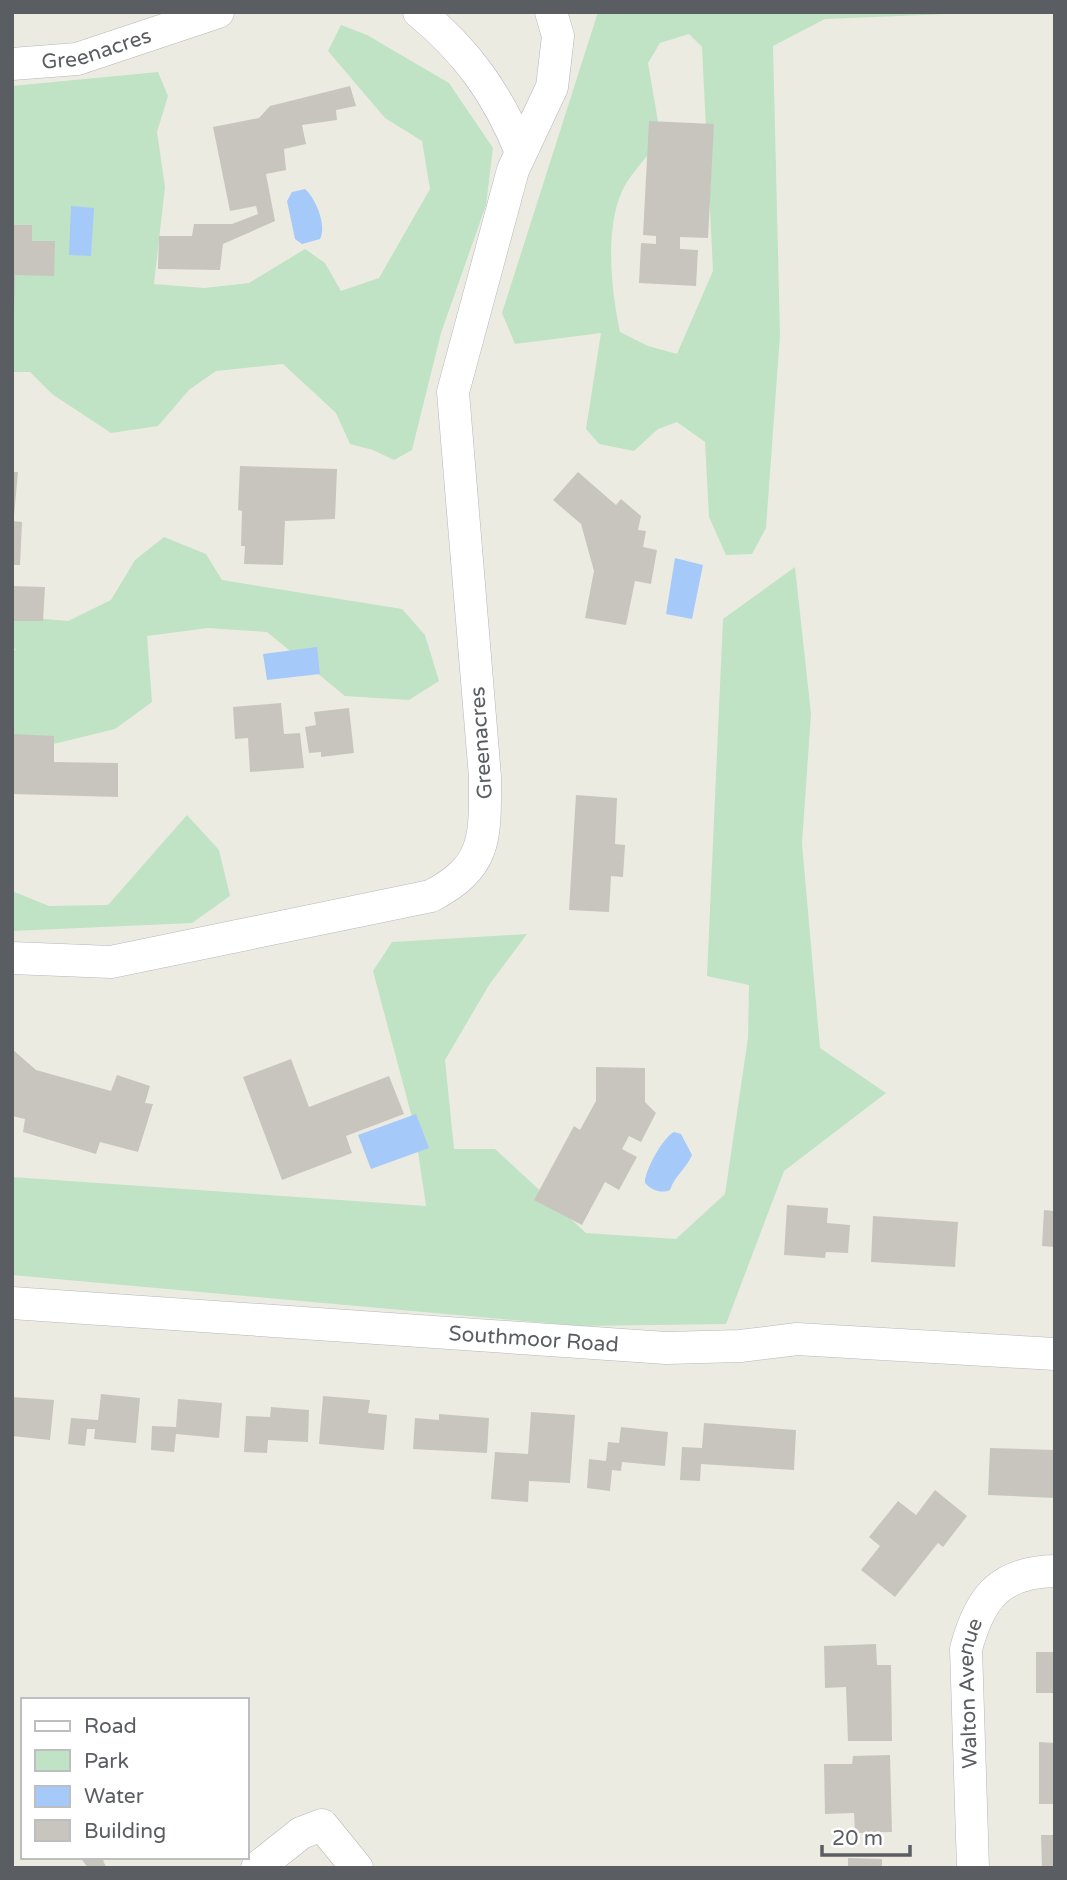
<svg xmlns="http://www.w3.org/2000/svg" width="1067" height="1880" font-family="'Varela Round',sans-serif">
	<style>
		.green { fill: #bfe3c4; fill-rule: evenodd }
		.water { fill: #a5c9f9 }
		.building { fill: #c8c5bf }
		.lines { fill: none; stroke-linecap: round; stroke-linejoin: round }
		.minor-casing { stroke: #b4b7bc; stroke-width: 33 }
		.minor { stroke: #fff; stroke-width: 32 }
		.labels { text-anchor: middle; stroke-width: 6; stroke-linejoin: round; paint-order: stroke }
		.street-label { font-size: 21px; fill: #5a5d62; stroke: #fff }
	</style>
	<rect width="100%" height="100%" fill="#ecebe2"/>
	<!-- green -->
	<path class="green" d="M 598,12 L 997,12 L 825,19 L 773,46 L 780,335 L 766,528 L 752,554 L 726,555 L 709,517 L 705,442 L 677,422 L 658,429 L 634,451 L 599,444 L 586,429 L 601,333 L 515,344 L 502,313 ZM 689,34 L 702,47 L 713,271 L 677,354 L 648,346 L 620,332 C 611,289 603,220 627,182 C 637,167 650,153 661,139 L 648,63 L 660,43 Z
		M 341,25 L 367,35 L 449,83 L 493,148 L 486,205 L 441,333 L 412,450 L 394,460 L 373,450 L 350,444 L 336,413 L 283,364 L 216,371 L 189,390 L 158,426 L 111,433 L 52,394 L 30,372 L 12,372 L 12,86 L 158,72 L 168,96 L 157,132 L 165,187 L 154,284 L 204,288 L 249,283 L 305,249 L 325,263 L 341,291 L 379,278 L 430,189 L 422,141 L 385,118 L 328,51 Z
		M 164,537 L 206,554 L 222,580 L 402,609 L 425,635 L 439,681 L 409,700 L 345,696 L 267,632 L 208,628 L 147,636 L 152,702 L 115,729 L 25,751 L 12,792 L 12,653 L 16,649 L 12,648 L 12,616 L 68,621 L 111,600 L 135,560 Z
		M 795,567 L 811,714 L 802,843 L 820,1048 L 886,1093 L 784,1171 L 726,1324 L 580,1326 L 12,1275 L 12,1177 L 426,1206 L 414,1125 L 373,971 L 392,942 L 527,934 L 489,985 L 445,1060 L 454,1149 L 495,1149 L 586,1233 L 676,1239 L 725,1194 L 748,1038 L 749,985 L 707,976 L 723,619 Z
		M 187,815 L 219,850 L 230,896 L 192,923 L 12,931 L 12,891 L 49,906 L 108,905 Z"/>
	<!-- water -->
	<path class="water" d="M 305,189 C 316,199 327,225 320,239 L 302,244 L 295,239 L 287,201 L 292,192 Z
		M 71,206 L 94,208 L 91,256 L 69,255 Z
		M 675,558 L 703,565 L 692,619 L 666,614 Z
		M 317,647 L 320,674 L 267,680 L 263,654 Z
		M 416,1114 L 429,1148 L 371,1169 L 358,1135 Z
		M 674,1132 L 681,1134 L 692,1155 C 687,1168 675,1175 670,1190 C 662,1194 651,1190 645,1183 C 644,1172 663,1137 674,1132 Z"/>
	<!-- building -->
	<path class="building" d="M 350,86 L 356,106 L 336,110 L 337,120 L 302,125 L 306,144 L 284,149 L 286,170 L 266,174 L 275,221 L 223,244 L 220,270 L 158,269 L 159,236 L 192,236 L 194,224 L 232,224 L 258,214 L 256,206 L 230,211 L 213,127 L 259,118 L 270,106 Z
		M 649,121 L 714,124 L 708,238 L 680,237 L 680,249 L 698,250 L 696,286 L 639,283 L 641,243 L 656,244 L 656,236 L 643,235 Z
		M 12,225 L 32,225 L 32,241 L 55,241 L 54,276 L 15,275 L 15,306 Z
		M 240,466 L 337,469 L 335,519 L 285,521 L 283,565 L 244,564 L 245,546 L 241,546 L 242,511 L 238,510 Z
		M 12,472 L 18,472 L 14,516 L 12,516 Z
		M 578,472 L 616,505 L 621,499 L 641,516 L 638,530 L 646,531 L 643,547 L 657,550 L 651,584 L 635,581 L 626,625 L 585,618 L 594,571 L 581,524 L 553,500 Z
		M 12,521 L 22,522 L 20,565 L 12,565 Z
		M 12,586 L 45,587 L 43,621 L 12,621 Z
		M 281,703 L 284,734 L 300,733 L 304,768 L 250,772 L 248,738 L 235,739 L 233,707 Z
		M 349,708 L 354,753 L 321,757 L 321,752 L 309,753 L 305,727 L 316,725 L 314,712 Z
		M 12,734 L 54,736 L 54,762 L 118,763 L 118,797 L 12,794 Z
		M 576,795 L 617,798 L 615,844 L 625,845 L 623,877 L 611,876 L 609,912 L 569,910 Z
		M 12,1049 L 36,1070 L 111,1091 L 117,1075 L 150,1086 L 145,1103 L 153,1104 L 138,1152 L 100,1142 L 96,1154 L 23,1132 L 25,1119 L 12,1116 Z
		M 291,1059 L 309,1107 L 389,1076 L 404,1114 L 346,1136 L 352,1153 L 282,1180 L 243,1077 Z
		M 596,1067 L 645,1068 L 645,1102 L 656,1113 L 641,1142 L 629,1136 L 622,1149 L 637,1157 L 619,1190 L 605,1182 L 582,1225 L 534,1200 L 574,1126 L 580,1130 L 596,1101 Z
		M 787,1205 L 828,1208 L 827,1223 L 850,1225 L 848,1253 L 826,1252 L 825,1258 L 784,1255 Z
		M 1044,1210 L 1055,1211 L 1055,1247 L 1042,1246 Z
		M 873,1216 L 958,1222 L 955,1267 L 871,1262 Z
		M 101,1394 L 140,1398 L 136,1443 L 94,1439 L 95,1429 L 87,1429 L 85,1446 L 68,1444 L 71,1418 L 98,1420 Z
		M 323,1396 L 370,1400 L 368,1413 L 387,1415 L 384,1450 L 319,1444 Z
		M 12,1397 L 54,1400 L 50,1440 L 12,1436 Z
		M 178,1399 L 222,1403 L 219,1438 L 176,1434 L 174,1452 L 151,1450 L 152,1426 L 176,1427 Z
		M 271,1407 L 309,1410 L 308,1442 L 268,1440 L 267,1453 L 244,1452 L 246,1416 L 270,1417 Z
		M 531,1412 L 575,1415 L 570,1483 L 529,1481 L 528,1502 L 491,1499 L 495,1452 L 528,1454 Z
		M 439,1414 L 489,1418 L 487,1453 L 413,1449 L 415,1418 L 439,1420 Z
		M 704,1423 L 796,1430 L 794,1470 L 701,1464 L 700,1481 L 680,1480 L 682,1447 L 702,1448 Z
		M 621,1427 L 668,1432 L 665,1466 L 622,1462 L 621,1471 L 612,1470 L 610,1491 L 587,1488 L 589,1459 L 606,1461 L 608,1442 L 619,1443 Z
		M 990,1448 L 1055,1450 L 1055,1498 L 988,1495 Z
		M 935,1490 L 967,1516 L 943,1547 L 938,1543 L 895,1597 L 861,1570 L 880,1546 L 869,1537 L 898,1501 L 916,1515 Z
		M 876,1644 L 877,1665 L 891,1665 L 892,1741 L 848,1741 L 846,1687 L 825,1688 L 824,1646 Z
		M 1036,1652 L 1055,1652 L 1055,1693 L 1036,1693 Z
		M 1039,1742 L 1055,1743 L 1055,1804 L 1039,1804 Z
		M 890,1755 L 892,1832 L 855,1833 L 854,1813 L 825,1814 L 824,1764 L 852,1764 L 853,1756 Z
		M 1041,1835 L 1055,1835 L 1055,1868 L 1042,1868 Z
		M 80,1857 L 109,1857 L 103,1861 L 107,1868 L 88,1868 Z
		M 848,1858 L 882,1859 L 882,1868 L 848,1868 Z"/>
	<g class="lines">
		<defs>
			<g id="minor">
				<path d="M 419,12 C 467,51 498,95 521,152"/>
				<path id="s1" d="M 12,64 L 77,59 L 218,12"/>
				<path d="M 12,958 L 111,962 L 431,896 C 488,866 485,837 485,777 L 453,392 L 513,170 L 552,87 L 558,36 L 551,12"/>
				<path id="s2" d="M 12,1303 L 666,1348 L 740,1346 L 797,1339 L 1055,1354"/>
				<path d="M 257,1868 L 301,1833 L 322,1825 L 357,1868"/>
				<path id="s3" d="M 973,1868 L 966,1649 C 979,1600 998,1572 1055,1571"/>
			</g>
		</defs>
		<!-- minor casing -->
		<use href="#minor" class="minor-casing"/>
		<!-- minor -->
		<use href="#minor" class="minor"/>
	</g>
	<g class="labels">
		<!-- street labels -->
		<g class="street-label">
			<text dy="7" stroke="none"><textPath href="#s1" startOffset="86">Greenacres</textPath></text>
			<text transform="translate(481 743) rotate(-94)" y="7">Greenacres</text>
			<text dy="7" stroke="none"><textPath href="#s2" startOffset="523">Southmoor Road</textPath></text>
			<text dy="7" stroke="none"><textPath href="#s3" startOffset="175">Walton Avenue</textPath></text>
		</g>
	</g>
	<!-- border -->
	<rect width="1067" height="1880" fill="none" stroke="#5a5d62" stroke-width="28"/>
	<!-- legend -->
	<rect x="21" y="1698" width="228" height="161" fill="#ffffff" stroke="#bdbec0" stroke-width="2"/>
	<rect x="35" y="1721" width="35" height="10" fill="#ffffff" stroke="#bdbec0" stroke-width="2"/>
	<text x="84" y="1733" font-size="21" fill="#5a5d62">Road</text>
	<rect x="35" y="1750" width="35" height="21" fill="#bfe3c4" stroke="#bdbec0" stroke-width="2"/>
	<text x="84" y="1768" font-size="21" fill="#5a5d62">Park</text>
	<rect x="35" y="1786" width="35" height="21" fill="#a5c9f9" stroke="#bdbec0" stroke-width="2"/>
	<text x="84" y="1803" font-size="21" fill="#5a5d62">Water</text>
	<rect x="35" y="1820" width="35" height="21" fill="#c8c5bf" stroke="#bdbec0" stroke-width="2"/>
	<text x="84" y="1838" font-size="21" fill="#5a5d62">Building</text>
	<!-- scale -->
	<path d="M822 1845v10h88v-10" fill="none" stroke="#5a5d62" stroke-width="3.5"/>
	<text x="832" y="1845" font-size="21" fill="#5a5d62" stroke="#ffffff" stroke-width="5" paint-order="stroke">20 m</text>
</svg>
